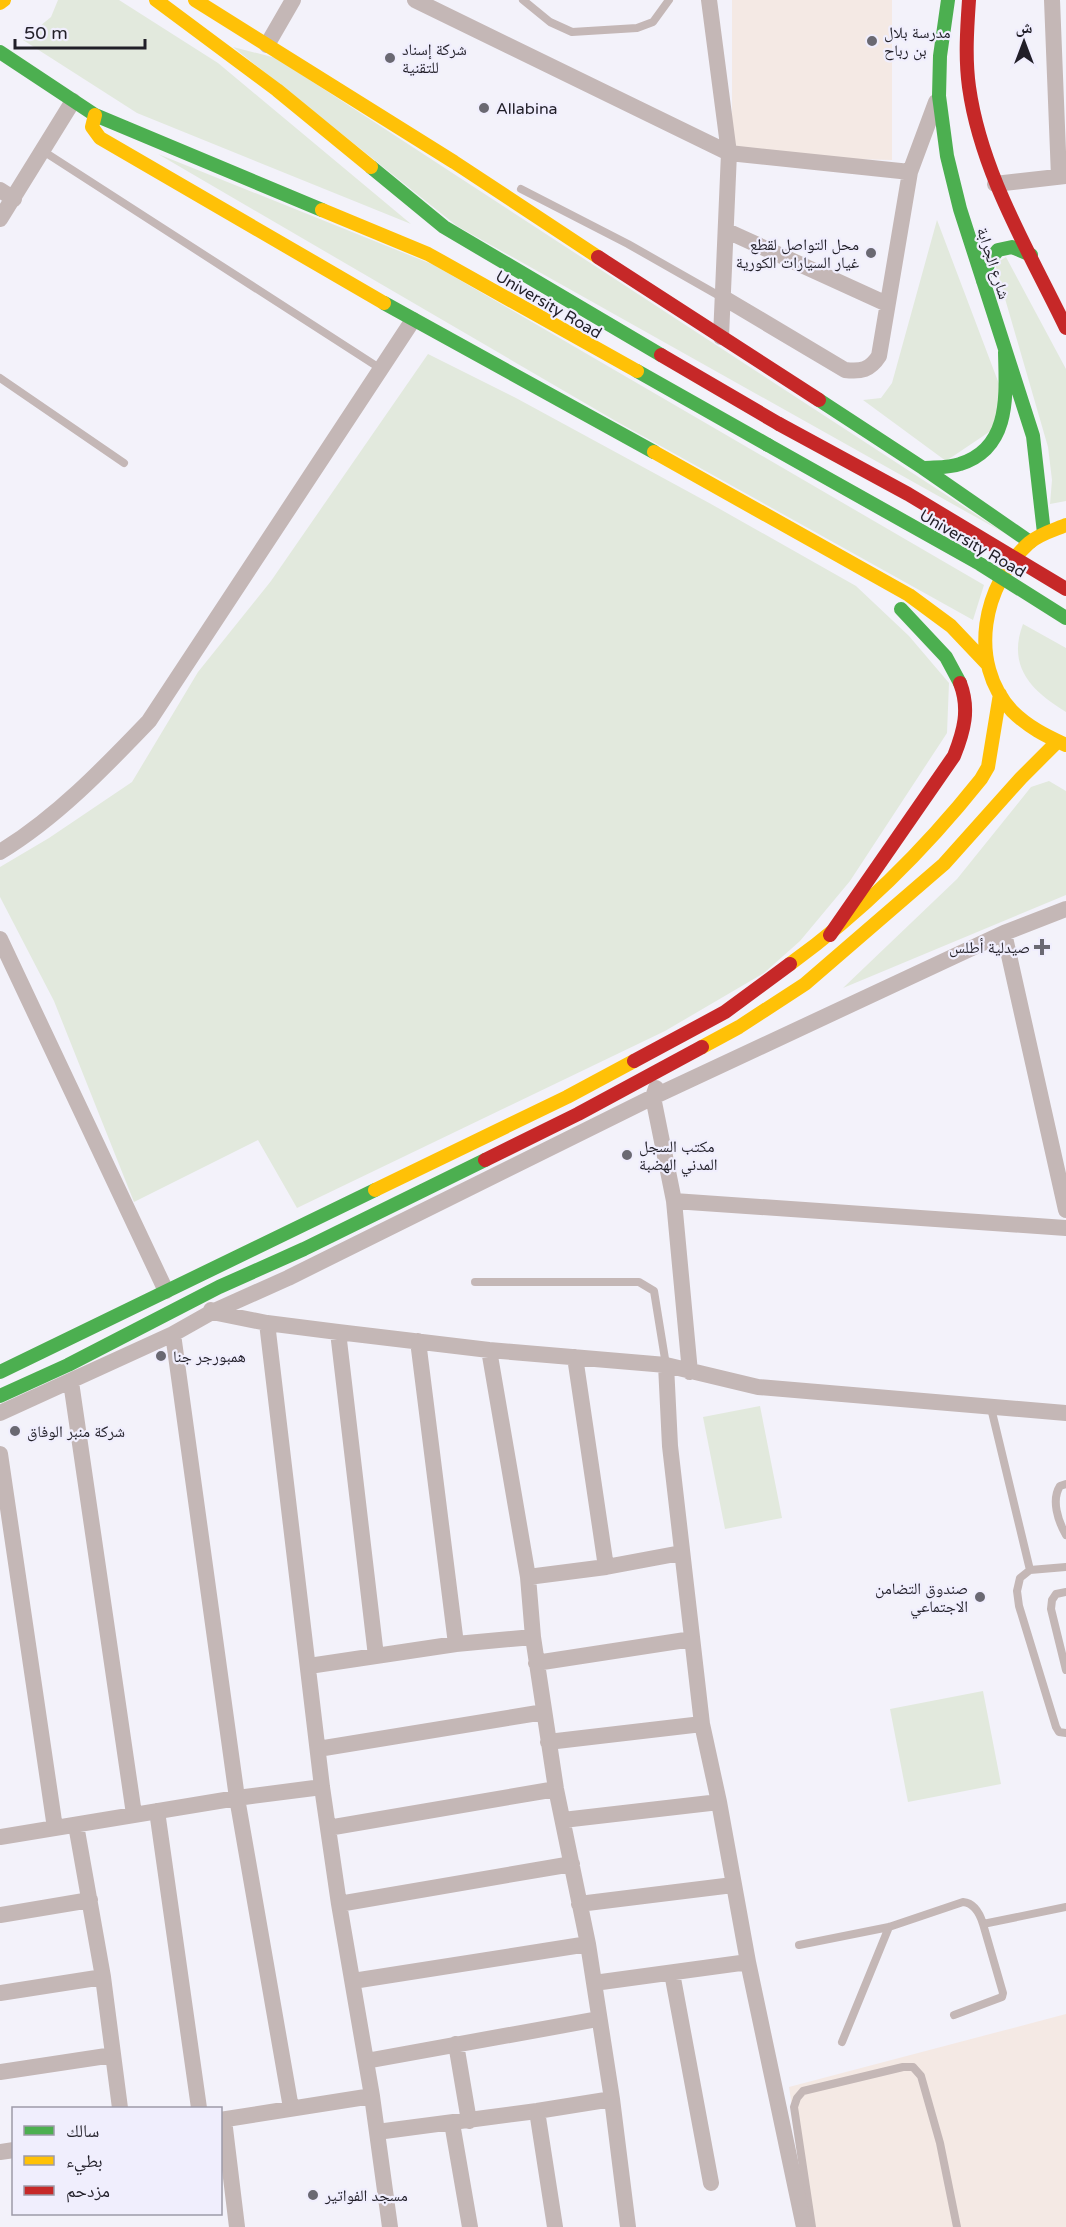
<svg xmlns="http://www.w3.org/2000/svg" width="1066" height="2227" font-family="'Varela Round','Noto Naskh Arabic',sans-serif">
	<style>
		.education { fill: #f4e9e4 }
		.green { fill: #e2e9dd }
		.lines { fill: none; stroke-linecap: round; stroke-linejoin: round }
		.lane { stroke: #c4b7b6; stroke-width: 8 }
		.street { stroke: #c4b7b6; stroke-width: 16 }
		.fast { stroke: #4caf50; stroke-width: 14 }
		.slow { stroke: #ffc107; stroke-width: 14 }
		.jam { stroke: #c62828; stroke-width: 14 }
		.fast-bridge { stroke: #4caf50; stroke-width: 14 }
		.jam-bridge { stroke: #c62828; stroke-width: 14 }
		.poi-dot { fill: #6a6972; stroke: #f0eefd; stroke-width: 2 }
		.labels { text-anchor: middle; stroke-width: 4.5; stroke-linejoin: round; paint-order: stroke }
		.poi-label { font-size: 16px; fill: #211f28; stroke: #f0eefd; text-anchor: start }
		.street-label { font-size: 16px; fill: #211f28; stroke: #f0eefd }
	</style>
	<rect width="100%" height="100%" fill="#f3f2fa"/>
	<!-- education -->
	<path class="education" d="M 732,0 L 892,0 L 892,160 L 732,156 Z
		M 1066,2014 L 1066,2227 L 811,2227 L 789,2087 Z"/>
	<!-- green -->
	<path class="green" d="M 58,0 L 119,0 L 218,63 L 411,224 L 137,113 L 23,40 L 51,17 Z
		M 233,47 L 276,58 L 1006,534 L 457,226 Z
		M 158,154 L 434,265 L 984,585 L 973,620 L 614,420 Z
		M 937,220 L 999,384 L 1001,424 L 946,461 L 863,400 L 881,398 L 892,383 Z
		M 1006,257 L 1066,369 L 1066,501 L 1050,504 L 1052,480 L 1048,447 L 995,264 Z
		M 428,354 L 516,398 L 711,504 L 856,586 L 909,636 L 949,683 L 947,733 L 850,881 L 800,941 L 764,973 L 665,1031 L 297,1208 L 258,1140 L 134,1202 L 54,1001 L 0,897 L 0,867 L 49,838 L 132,782 L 198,672 L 271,581 Z
		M 1023,624 L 1066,648 L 1066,712 C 1031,691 1007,666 1023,624 Z
		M 1049,781 L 1066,791 L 1066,895 L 843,988 L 957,879 L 1031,787 Z
		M 760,1406 L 782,1518 L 725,1529 L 703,1417 Z
		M 983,1691 L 1001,1784 L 908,1802 L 890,1709 Z"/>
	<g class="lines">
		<!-- lane -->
		<path class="lane" d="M 523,0 L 550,22 L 572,32 L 637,28 L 653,22 L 669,0
			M 43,151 L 381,369
			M 521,189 L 628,244 L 723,298
			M 0,378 L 124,463
			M 475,1282 L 639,1282 L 654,1291 L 666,1365
			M 991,1408 L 1030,1570 L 1020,1578 L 1017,1591 L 1019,1606 L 1056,1727 L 1059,1732 L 1066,1733
			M 1066,1484 L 1060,1486 C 1051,1500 1058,1521 1066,1535
			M 1030,1570 L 1066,1567
			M 1066,1592 L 1056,1594 L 1052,1600 L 1051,1609 L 1066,1670
			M 799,1945 L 889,1927 L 963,1902 C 974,1903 980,1914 983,1924 L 1066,1907
			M 954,2015 L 1002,1997 L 1003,1993 L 983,1924
			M 842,2042 L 889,1927
			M 812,2227 L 794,2107 L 797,2098 L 803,2091 L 903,2067 L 913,2067 L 921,2076 L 940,2143 L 957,2227"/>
		<!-- street -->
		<path class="street" d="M 415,0 L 729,153 L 910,172
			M 709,0 L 729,153 L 721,337
			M 1052,0 L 1059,177
			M 267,45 L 293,0
			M 995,184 L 1066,176
			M 0,190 L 14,199
			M 0,219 L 73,101
			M 727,231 L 887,304
			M 724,298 L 845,370 C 861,372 870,370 879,356 L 910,172 L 936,102
			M 0,852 C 56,818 104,768 149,721 L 413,320
			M 1004,933 L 1066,1210
			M 0,939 L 166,1291
			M 656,1088 L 653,1097 L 674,1201 L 690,1372
			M 674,1201 L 1066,1228
			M 211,1310 L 212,1312 L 267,1323 L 338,1332 L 489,1350 L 666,1365 L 758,1387 L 1066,1413
			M 267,1323 L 322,1787 L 339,1904 L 372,2096 L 390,2227
			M 338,1332 L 376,1656
			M 173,1334 L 237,1798 L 291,2108
			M 418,1341 L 456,1644
			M 489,1350 L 528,1577 L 533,1637 L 556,1789 L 588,1944 L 612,2099 L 628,2227
			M 575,1357 L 606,1567
			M 666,1365 L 670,1446 L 702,1724 L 719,1802 L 748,1962 L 804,2227
			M 71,1382 L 134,1814
			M 0,1413 L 173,1334 L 212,1312 L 288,1278 L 653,1097 L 1004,933 L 1066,909
			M 0,1454 L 55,1828
			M 528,1577 L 606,1567 L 681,1553
			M 536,1663 L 692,1639
			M 309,1666 L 456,1644 L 533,1637
			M 548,1742 L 702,1724
			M 318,1749 L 544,1712
			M 157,1811 L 199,2108
			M 563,1820 L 719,1802
			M 76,1825 L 103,1977 L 120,2108
			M 328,1828 L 556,1789
			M 0,1837 L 237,1798 L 322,1787
			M 339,1904 L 572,1864
			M 579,1904 L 733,1885
			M 0,1915 L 90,1900
			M 672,1973 L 711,2183
			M 353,1981 L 588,1944
			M 594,1983 L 748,1962
			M 0,1993 L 103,1977
			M 456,2044 L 469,2121
			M 366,2061 L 598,2019
			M 0,2072 L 113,2055
			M 537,2111 L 555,2227
			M 220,2120 L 372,2096
			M 224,2120 L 237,2227
			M 452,2123 L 470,2227
			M 377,2132 L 537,2111 L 612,2099
			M 0,2152 L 14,2150"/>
		<!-- fast -->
		<path class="fast" d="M 948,0 L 940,56 L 939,96 L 947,156 L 960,209 L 1033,436 L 1044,533
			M 0,52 L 95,115 L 322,210
			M 371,167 L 444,227 L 661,355
			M 983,281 L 989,261 L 998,250 L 1012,247 L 1031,255
			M 384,303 L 654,452
			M 637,371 L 768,445
			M 819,400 L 923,468 L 1030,542
			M 923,468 C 935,467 949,468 960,464 C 1011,448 1006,395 1005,352
			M 901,609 L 946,657 L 960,683
			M 0,1372 L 375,1190
			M 0,1396 L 68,1365 L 219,1287 L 304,1249 L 485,1160"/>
		<!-- slow -->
		<path class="slow" d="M 156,0 L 277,90 L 371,167
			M 195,0 L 454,162 L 598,257
			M 0,3 L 4,0
			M 95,115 L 92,127 L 100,138 L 384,303
			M 322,210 L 428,254 L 637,371
			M 654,452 L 909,595 L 951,626 L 988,665
			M 1066,525 C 1054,530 1039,534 1029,543 C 983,584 967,662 1012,711 C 1028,727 1046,736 1066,745
			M 790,964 C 862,912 926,848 981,779 L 988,767 L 1000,694
			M 702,1047 L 739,1027 L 805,984 L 944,864 L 1021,778 L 1057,742
			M 375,1190 L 567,1097 L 634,1061"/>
		<!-- jam -->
		<path class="jam" d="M 969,0 C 967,29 965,58 969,87 C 981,173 1029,251 1066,328
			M 598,257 L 819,400
			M 661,355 L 779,424
			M 830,935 L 954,756 C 964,731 970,709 960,683
			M 634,1061 L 725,1012 L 790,964
			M 485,1160 L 578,1114 L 702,1047"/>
		<!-- fast-bridge -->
		<path class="fast-bridge" d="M 768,445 L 980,564 L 1066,618"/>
		<!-- jam-bridge -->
		<path class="jam-bridge" d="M 779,424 L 908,494 L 1066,589"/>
	</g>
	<!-- markers -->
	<g class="poi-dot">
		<circle cx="872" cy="41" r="6"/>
		<circle cx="390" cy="58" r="6"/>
		<circle cx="484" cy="108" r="6"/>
		<circle cx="871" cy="253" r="6"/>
		<path d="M1039 938h6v6h6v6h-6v6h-6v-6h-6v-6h6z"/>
		<circle cx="627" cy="1155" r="6"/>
		<circle cx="161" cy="1356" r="6"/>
		<circle cx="15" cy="1431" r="6"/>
		<circle cx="980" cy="1597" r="6"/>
		<circle cx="313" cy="2195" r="6"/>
	</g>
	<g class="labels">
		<!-- poi labels -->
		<g class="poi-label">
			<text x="884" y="38">مدرسة بلال<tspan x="884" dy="18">بن رباح</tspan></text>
			<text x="402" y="55">شركة إسناد<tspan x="402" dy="18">للتقنية</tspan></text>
			<text x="496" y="114">Allabina</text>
			<text x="859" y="250" text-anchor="end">محل التواصل لقطع<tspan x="859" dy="18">غيار السيارات الكورية</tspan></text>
			<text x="1030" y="953" text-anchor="end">صيدلية أطلس</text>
			<text x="639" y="1152">مكتب السجل<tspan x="639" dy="18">المدني الهضبة</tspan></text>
			<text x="173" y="1362">همبورجر جنا</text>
			<text x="27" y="1437">شركة منبر الوفاق</text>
			<text x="968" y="1594" text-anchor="end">صندوق التضامن<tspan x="968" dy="18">الاجتماعي</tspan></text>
			<text x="325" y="2201">مسجد الفواتير</text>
		</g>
		<!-- street labels -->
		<g class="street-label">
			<text transform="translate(994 263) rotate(72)" y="6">شارع الجرابة</text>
			<text transform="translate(549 304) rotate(30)" y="6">University Road</text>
			<text transform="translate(973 543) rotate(30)" y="6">University Road</text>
		</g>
	</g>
	<!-- legend -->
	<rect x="12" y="2107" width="210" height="108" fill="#f0eefd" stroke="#9d9ba8" stroke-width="1.5"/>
	<rect x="24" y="2126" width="30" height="9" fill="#4caf50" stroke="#9d9ba8" stroke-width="1.5"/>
	<text x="66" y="2137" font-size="18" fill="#211f28">سالك</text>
	<rect x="24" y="2156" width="30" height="9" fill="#ffc107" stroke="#9d9ba8" stroke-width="1.5"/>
	<text x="66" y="2167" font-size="18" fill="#211f28">بطيء</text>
	<rect x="24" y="2186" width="30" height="9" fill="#c62828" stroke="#9d9ba8" stroke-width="1.5"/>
	<text x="66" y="2197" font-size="18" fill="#211f28">مزدحم</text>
	<!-- north arrow -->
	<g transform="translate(1024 42)" stroke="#f0eefd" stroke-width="4.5" paint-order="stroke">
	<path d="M0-4.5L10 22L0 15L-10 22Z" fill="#211f28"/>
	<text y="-9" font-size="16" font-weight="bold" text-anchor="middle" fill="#211f28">ش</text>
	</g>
	<!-- scale -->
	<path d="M15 39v9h130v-9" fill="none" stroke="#211f28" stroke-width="3"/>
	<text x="24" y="39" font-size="18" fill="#211f28" stroke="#f0eefd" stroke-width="4.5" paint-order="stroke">50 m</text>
</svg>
